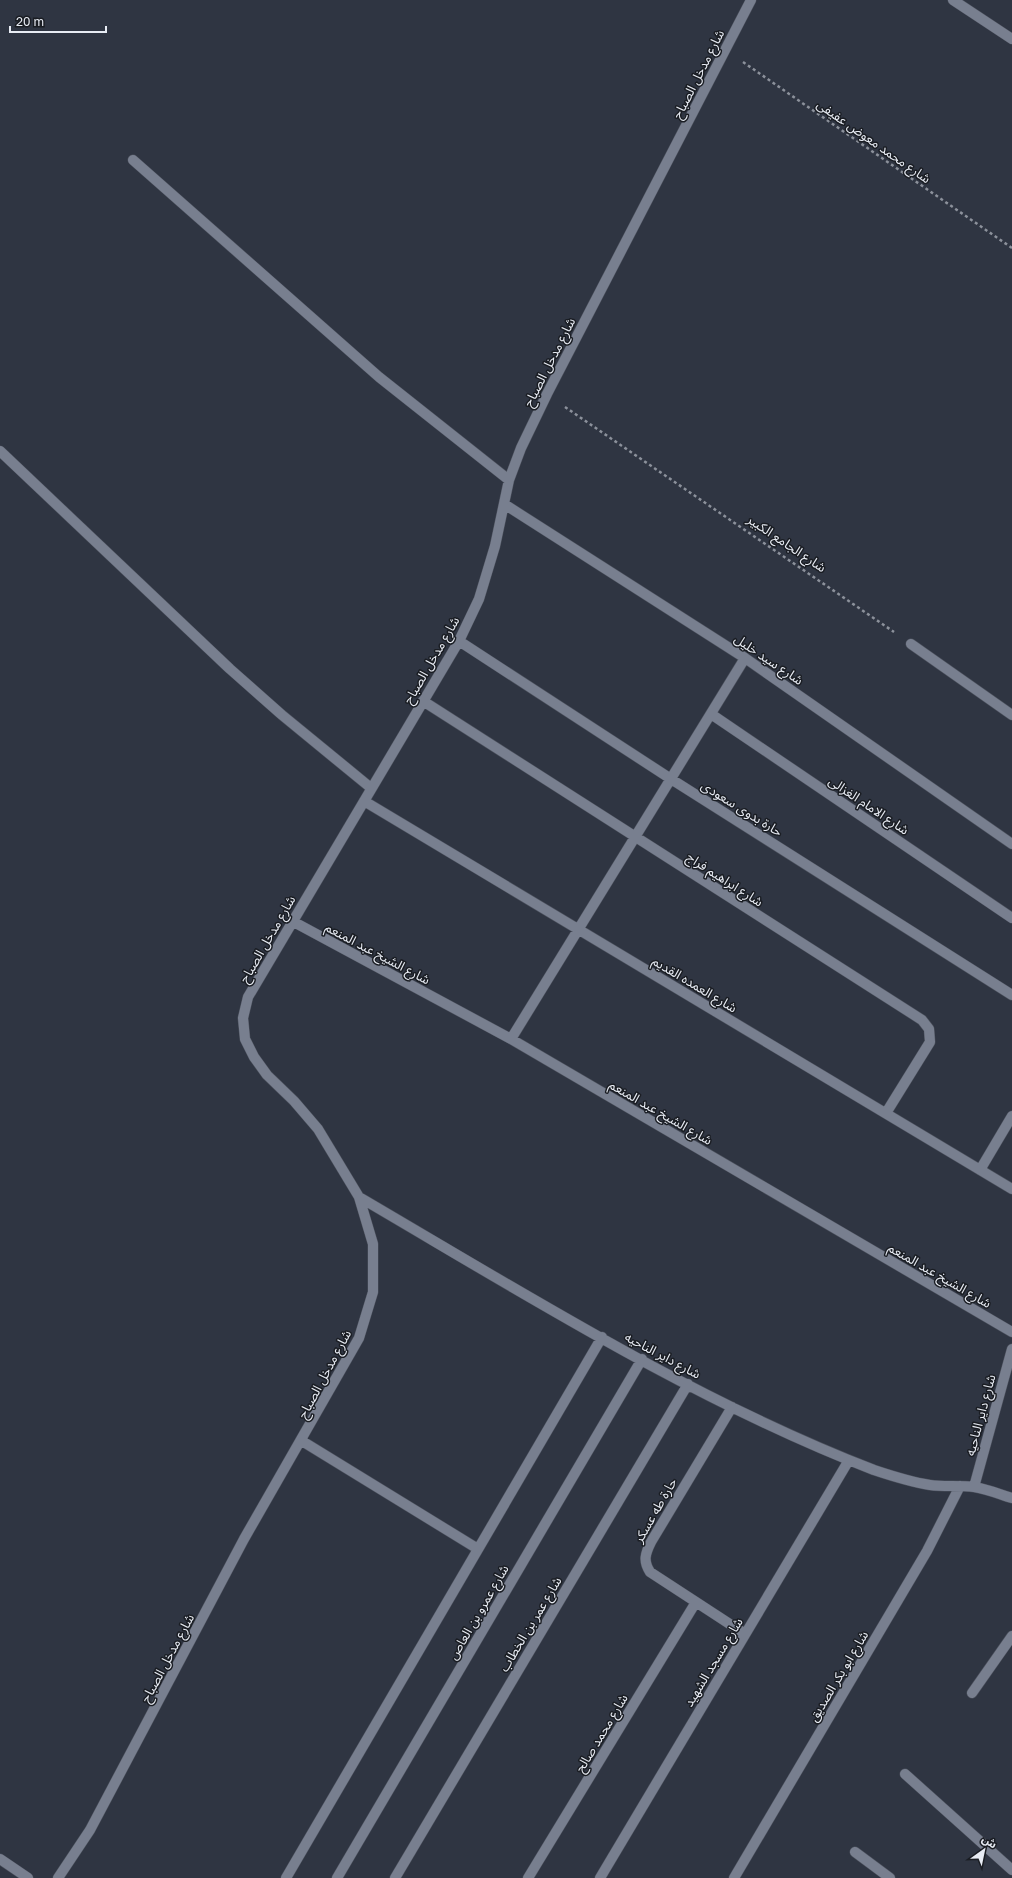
<svg xmlns="http://www.w3.org/2000/svg" width="1012" height="1878" font-family="'Golos Text','Noto Sans Arabic',sans-serif">
	<style>
		.lines { fill: none; stroke-linecap: round; stroke-linejoin: round }
		.minor-casing { stroke: #4d525e; stroke-width: 11 }
		.path { stroke: #8c919b; stroke-width: 2.5; stroke-dasharray: 3 3; stroke-linecap: butt }
		.minor { stroke: #787f8f; stroke-width: 10 }
		.labels { text-anchor: middle; stroke-width: 3; stroke-linejoin: round; paint-order: stroke }
		.street-label { font-size: 13px; fill: #e8ecf4; stroke: #1a1d23 }
	</style>
	<rect width="100%" height="100%" fill="#2f3542"/>
	<g class="lines">
		<defs>
			<path id="minor" d="M 953,0 L 1012,39
				M 133,160 L 379,377 L 509,480
				M 0,451 L 230,669 L 282,715 L 371,788
				M 504,504 L 745,658 L 1012,844
				M 459,641 L 671,779 L 1012,995
				M 911,644 L 1012,715
				M 423,701 L 922,1020 L 929,1029 L 930,1042 L 886,1113
				M 711,714 L 1012,918
				M 364,801 L 1012,1189
				M 292,921 L 511,1039 L 1012,1332
				M 511,1039 L 745,658
				M 980,1170 L 1012,1116
				M 359,1197 C 525,1294 695,1401 874,1470 C 892,1476 911,1482 930,1485 C 944,1487 959,1485 974,1487 C 987,1489 999,1494 1012,1498
				M 732,1407 L 651,1542 C 645,1554 643,1561 650,1572 L 745,1634
				M 302,1441 L 478,1549
				M 974,1487 L 1012,1349
				M 972,1693 L 1012,1636
				M 905,1774 L 1012,1870
				M 855,1852 L 890,1878
				M 0,1859 L 28,1878
				M 58,1878 L 90,1830 L 244,1539 L 359,1338 L 373,1292 L 373,1244 L 359,1197 L 318,1129 L 294,1101 L 267,1075 L 254,1057 L 245,1039 L 243,1018 L 248,997 L 459,641 L 479,599 L 495,546 L 509,480 L 521,448 L 547,394 L 751,0
				M 286,1878 L 602,1337
				M 337,1878 L 642,1359
				M 395,1878 L 688,1384
				M 528,1878 L 696,1602
				M 600,1878 L 849,1460
				M 734,1878 L 927,1551 L 960,1486"/>
		</defs>
		<!-- minor casing -->
		<use href="#minor" class="minor-casing"/>
		<!-- path -->
		<path class="path" d="M 743,62 L 1012,248
			M 565,407 L 894,632"/>
		<!-- minor -->
		<use href="#minor" class="minor"/>
	</g>
	<g class="labels">
		<!-- street labels -->
		<g class="street-label">
			<text transform="translate(698 74) rotate(-63)" y="5">شارع مدخل الصباح</text>
			<text transform="translate(874 141) rotate(35)" y="5">شارع محمد معوض عفيفى</text>
			<text transform="translate(549 362) rotate(-63)" y="5">شارع مدخل الصباح</text>
			<text transform="translate(787 543) rotate(34)" y="5">شارع الجامع الكبير</text>
			<text transform="translate(769 659) rotate(34)" y="5">شارع سيد خليل</text>
			<text transform="translate(431 660) rotate(-60)" y="5">شارع مدخل الصباح</text>
			<text transform="translate(869 805) rotate(34)" y="5">شارع الامام الغزالى</text>
			<text transform="translate(742 808) rotate(32)" y="5">حارة بدوى سعودى</text>
			<text transform="translate(725 879) rotate(33)" y="5">شارع ابراهيم فراج</text>
			<text transform="translate(267 939) rotate(-60)" y="5">شارع مدخل الصباح</text>
			<text transform="translate(378 953) rotate(28)" y="5">شارع الشيخ عبد المنعم</text>
			<text transform="translate(695 984) rotate(31)" y="5">شارع العمده القديم</text>
			<text transform="translate(661 1112) rotate(30)" y="5">شارع الشيخ عبد المنعم</text>
			<text transform="translate(940 1275) rotate(30)" y="5">شارع الشيخ عبد المنعم</text>
			<text transform="translate(663 1355) rotate(28)" y="5">شارع داير الناحيه</text>
			<text transform="translate(324 1374) rotate(-62)" y="5">شارع مدخل الصباح</text>
			<text transform="translate(980 1415) rotate(-75)" y="5">شارع داير الناحيه</text>
			<text transform="translate(655 1510) rotate(-60)" y="5">حارة طه عسكر</text>
			<text transform="translate(478 1612) rotate(-60)" y="5">شارع عمرو بن العاص</text>
			<text transform="translate(530 1624) rotate(-59)" y="5">شارع عمر بن الخطاب</text>
			<text transform="translate(167 1658) rotate(-62)" y="5">شارع مدخل الصباح</text>
			<text transform="translate(713 1662) rotate(-59)" y="5">شارع مسجد الشهيد</text>
			<text transform="translate(838 1676) rotate(-59)" y="5">شارع ابو بكر الصديق</text>
			<text transform="translate(601 1733) rotate(-59)" y="5">شارع محمد صالح</text>
		</g>
	</g>
	<!-- north arrow -->
	<g transform="translate(984 1850) rotate(33)" stroke="#1a1d23" stroke-width="3" paint-order="stroke">
	<path d="M0-3L7 15L0 10L-7 15Z" fill="#e8ecf4"/>
	<text y="-6" font-size="11" font-weight="bold" text-anchor="middle" fill="#e8ecf4">ش</text>
	</g>
	<!-- scale -->
	<path d="M10 26v6h96v-6" fill="none" stroke="#e8ecf4" stroke-width="2"/>
	<text x="16" y="26" font-size="12" fill="#e8ecf4" stroke="#1a1d23" stroke-width="3" paint-order="stroke">20 m</text>
</svg>
